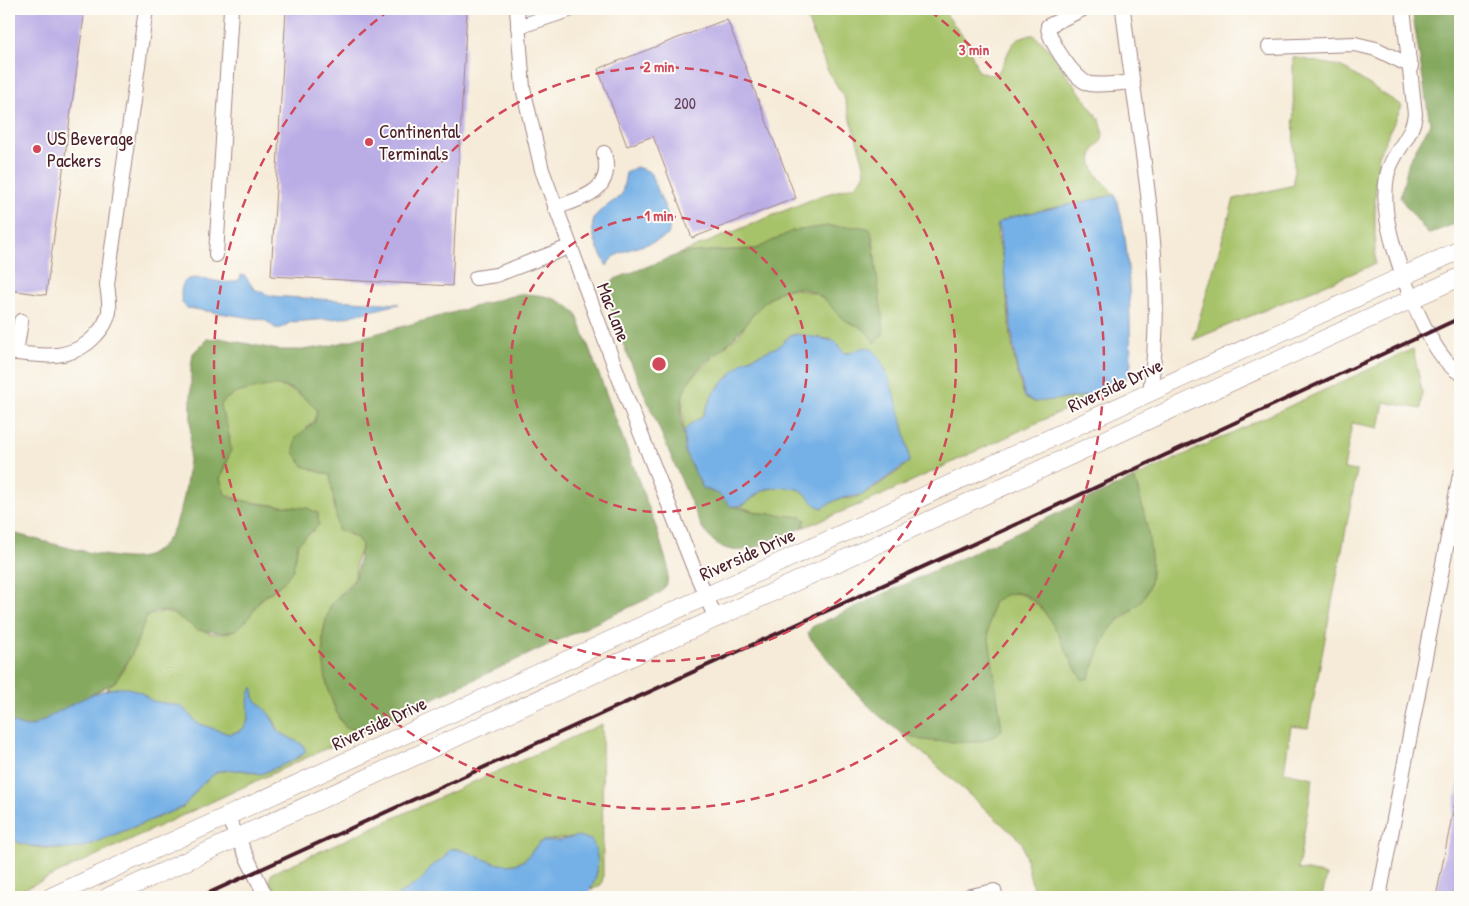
<svg xmlns="http://www.w3.org/2000/svg" width="1469" height="906" font-family="'Patrick Hand',sans-serif">
	<style>
		.green { fill: #a7c36a; stroke: #78714a }
		.forest { fill: #85a95e; stroke: #686444 }
		.water { fill: #75b0e6; stroke: #606888 }
		.building { fill: #baace5 }
		.lines { fill: none; stroke-linecap: round; stroke-linejoin: round }
		.minor-casing { stroke: #a08582; stroke-width: 16 }
		.major-casing { stroke: #a08582; stroke-width: 19 }
		.minor { stroke: #fff; stroke-width: 14 }
		.major { stroke: #fff; stroke-width: 18 }
		.rail { stroke: #4a1f2b; stroke-width: 4 }
		.ring { fill: none; stroke: #d1495b; stroke-width: 2.5; stroke-dasharray: 9 6 }
		.poi-dot { fill: #d1495b; stroke: #fdfcf7; stroke-width: 2 }
		.labels { text-anchor: middle; stroke-width: 4; stroke-linejoin: round; paint-order: stroke }
		.number-label { font-size: 16px; fill: #66425a }
		.poi-label { font-size: 19px; fill: #4a1f2b; stroke: #fdfcf7; text-anchor: start }
		.street-label { font-size: 19px; fill: #4a1f2b; stroke: #fdfcf7 }
		.centre { fill: #d1495b; stroke: #fdfcf7; stroke-width: 2.5 }
		.ring-label { font-size: 15px; text-anchor: middle; font-weight: bold; fill: #d1495b; stroke: #fdfcf7; stroke-width: 4; stroke-linejoin: round; paint-order: stroke }
	</style>
	<rect width="100%" height="100%" fill="#fdfcf7"/>
	<filter id="ink" filterUnits="userSpaceOnUse"><feTurbulence type="fractalNoise" baseFrequency=".02" numOctaves="2"/><feDisplacementMap in="SourceGraphic" scale="10" xChannelSelector="R" yChannelSelector="G"/><feConvolveMatrix kernelMatrix="1 2 1 2 8 2 1 2 1" color-interpolation-filters="sRGB"/></filter>
	<filter id="wash" filterUnits="userSpaceOnUse"><feTurbulence type="fractalNoise" baseFrequency=".0096" numOctaves="4" result="noise"/><feDisplacementMap in="SourceGraphic" scale="20" xChannelSelector="R" yChannelSelector="G"/><feGaussianBlur stdDeviation="1.12" result="paint"/><feColorMatrix in="noise" values="0 0 0 0 0 0 0 0 0 0 0 0 0 0 0 0 0 1.4 0 .05"/><feComposite in="paint" operator="in"/></filter>
	<g filter="url(#wash)">
		<rect width="100%" height="100%" fill="#f6ebd8"/>
		<!-- green -->
		<path class="green" d="M 803,9 L 942,9 L 966,40 L 978,71 C 1009,87 1000,46 1022,37 C 1025,35 1030,35 1034,35 L 1046,46 L 1100,120 C 1108,147 1097,138 1092,156 C 1088,170 1107,186 1115,195 L 1011,217 L 998,223 C 995,236 1002,249 1003,262 C 1009,303 1009,359 1025,397 L 1035,402 L 1089,394 L 1073,406 L 878,497 L 802,528 L 805,525 L 802,517 L 761,513 L 737,506 C 746,505 750,500 757,495 C 767,486 785,486 798,489 C 809,493 812,505 822,508 L 838,499 L 854,498 L 871,490 L 904,467 C 899,430 897,391 878,357 L 854,352 L 844,353 L 834,341 L 829,339 L 791,335 L 779,346 L 744,361 L 714,392 L 702,417 L 689,425 L 684,432 L 682,400 L 684,388 L 692,377 L 739,334 L 759,306 L 784,289 L 797,289 L 817,294 L 829,303 L 839,316 L 868,331 L 874,342 L 877,281 L 873,237 L 853,227 L 828,226 L 756,249 L 693,252 L 677,255 L 820,196 L 854,186 L 861,180 L 865,173 L 864,164 L 844,97 L 827,69 Z
			M 1293,57 L 1342,67 L 1402,106 L 1379,154 L 1375,198 L 1375,264 L 1193,340 L 1234,199 L 1294,185 Z
			M 1413,349 L 1422,391 L 1421,409 L 1384,402 L 1379,428 L 1352,423 L 1344,469 L 1357,471 L 1308,728 L 1291,726 L 1284,772 L 1313,778 L 1298,869 L 1327,875 L 1322,897 L 1035,897 L 1022,842 L 888,722 L 917,738 L 936,741 L 981,742 L 1002,730 L 988,631 C 989,617 989,600 1004,595 C 1040,582 1065,647 1077,672 L 1094,666 L 1102,642 L 1114,624 L 1132,611 L 1150,555 L 1140,496 L 1134,478 Z
			M 267,384 C 289,386 302,394 317,410 L 314,422 L 307,427 L 312,470 L 330,475 L 334,490 L 334,510 L 350,535 L 360,540 L 362,545 L 356,562 L 355,578 L 331,605 L 323,631 L 323,648 L 327,685 L 339,719 L 354,730 L 366,730 L 9,896 L 9,834 C 25,852 61,850 84,847 L 183,807 L 202,784 L 218,771 L 242,770 L 261,774 L 302,756 L 303,745 L 279,732 L 274,720 L 254,698 L 253,688 C 242,705 260,729 229,734 L 197,723 L 181,706 L 152,701 L 133,689 L 106,689 C 130,671 135,642 147,617 C 183,597 196,649 235,630 C 249,623 252,607 263,598 C 287,581 294,573 298,543 L 314,530 L 290,507 L 243,501 L 225,494 L 220,479 L 228,460 L 230,438 L 220,407 C 226,392 253,387 267,384 Z
			M 602,724 L 603,878 L 601,885 L 591,890 L 597,872 L 596,852 L 571,837 C 560,840 549,839 541,842 C 533,846 530,857 522,861 C 502,872 474,855 455,848 L 447,852 L 445,857 L 428,872 L 422,880 L 395,897 L 282,897 L 271,887 L 269,880 L 272,873 Z"/>
		<!-- forest -->
		<path class="forest" d="M 1412,9 L 1460,9 L 1460,222 L 1428,234 L 1400,198 L 1409,161 L 1430,124 Z
			M 828,226 C 839,228 863,224 871,230 L 884,329 L 882,336 L 874,343 C 862,321 854,329 840,316 C 832,309 828,300 818,295 C 775,269 753,321 728,343 C 711,359 684,376 682,401 C 678,432 691,460 703,488 L 719,494 L 731,506 L 761,513 L 802,517 L 806,520 L 802,528 C 762,543 730,571 701,526 L 620,337 L 606,290 L 608,284 L 615,279 L 677,255 L 693,252 L 756,249 L 792,231 Z
			M 519,294 C 542,294 559,297 576,313 L 656,527 L 668,567 L 667,584 L 660,593 L 366,730 L 346,728 C 324,700 316,640 330,607 C 336,595 350,590 355,578 C 358,572 359,554 362,545 L 355,536 L 338,530 L 330,475 L 303,466 L 294,452 L 296,437 L 315,422 L 317,410 C 291,382 280,382 245,391 C 235,393 224,397 220,407 L 227,425 L 231,450 L 220,479 L 225,494 L 231,498 L 260,504 L 307,508 L 318,513 L 319,525 L 298,543 L 293,570 L 283,583 L 261,599 L 247,620 L 236,630 L 223,633 L 198,630 L 171,612 L 157,611 L 147,616 L 133,652 L 115,682 L 33,726 L 25,727 L 9,721 L 9,532 C 36,539 119,564 143,557 C 199,543 190,412 191,368 L 193,353 L 207,339 L 219,338 L 278,350 L 302,350 L 329,346 L 401,327 Z
			M 1134,478 C 1143,506 1160,567 1146,594 C 1138,609 1122,614 1113,626 C 1101,641 1096,660 1089,678 L 1083,680 C 1062,654 1040,563 993,603 L 988,631 L 1002,730 C 989,742 973,743 956,742 C 944,741 929,742 918,739 C 877,727 837,669 810,638 L 808,633 L 812,627 Z"/>
		<!-- water -->
		<path class="water" d="M 636,167 L 648,171 L 651,174 C 656,192 674,216 668,235 C 652,247 614,247 607,266 C 600,253 585,227 597,214 C 604,206 615,202 622,194 L 626,173 Z
			M 1115,195 C 1132,242 1129,312 1131,362 C 1130,370 1129,377 1122,383 C 1105,397 1057,399 1035,402 L 1025,397 L 1016,364 L 998,223 L 1011,217 Z
			M 241,275 L 245,276 L 254,289 L 271,296 L 399,304 L 342,318 L 291,322 L 279,329 L 275,328 L 265,320 L 187,308 L 182,303 C 174,256 221,293 240,279 Z
			M 796,334 L 835,341 L 844,353 C 855,355 862,342 873,350 C 888,362 910,443 909,462 L 862,495 L 838,499 L 822,508 C 811,505 809,492 797,489 C 787,487 771,486 762,491 C 750,497 747,508 731,506 L 719,494 L 703,488 L 685,452 L 684,432 L 689,425 L 702,417 L 714,392 L 744,361 L 779,346 L 791,335 Z
			M 125,687 L 140,692 L 152,701 L 181,706 L 197,723 L 229,734 C 262,729 240,702 253,687 L 254,698 L 270,715 L 279,732 L 303,745 L 306,752 L 292,761 L 261,774 L 242,770 L 218,771 L 202,784 L 183,807 L 84,847 L 69,849 L 31,846 L 19,843 L 9,834 L 9,721 L 25,727 L 33,726 C 63,710 91,689 125,687 Z
			M 578,836 L 591,840 C 602,855 599,886 583,897 L 395,897 L 422,880 L 431,867 L 445,857 L 449,849 C 469,846 498,875 523,861 C 531,856 534,846 542,841 L 559,841 Z"/>
		<g id="blocks">
			<!-- building -->
			<path class="building" d="M 9,9 L 85,9 L 46,295 L 9,290 Z
				M 286,9 L 467,9 L 452,286 L 271,276 Z
				M 727,19 L 796,198 L 692,238 L 653,136 L 627,146 L 598,69 Z
				M 1459,781 L 1460,897 L 1436,897 Z"/>
		</g>
	</g>
	<g filter="url(#ink)">
		<use href="#blocks" fill-opacity="0" stroke="#a08582" stroke-width="1"/>
		<g class="lines">
			<defs>
				<path id="minor" d="M 517,9 L 523,88 L 542,170 L 624,391 L 693,566 L 716,619
					M 1083,9 L 1048,26 C 1048,40 1076,82 1090,84 C 1103,86 1119,83 1133,82
					M 1123,9 C 1137,136 1169,264 1150,392
					M 1403,9 L 1415,114 C 1413,138 1391,153 1387,176 C 1385,187 1385,199 1386,210 C 1389,247 1427,356 1460,373
					M 518,27 L 572,9
					M 1269,47 L 1355,44 L 1376,49 L 1411,66
					M 555,208 C 584,197 615,191 604,153
					M 216,255 L 231,9
					M 476,278 L 496,275 L 569,247
					M 9,352 C 40,356 72,362 96,335 C 102,329 107,321 109,312 C 110,303 108,293 107,284 L 146,9
					M 16,353 L 21,321
					M 227,816 L 266,897
					M 966,897 L 994,891 L 996,897
					M 1379,897 L 1460,475"/>
				<path id="major" d="M 51,897 L 1460,250
					M 108,897 L 1460,277"/>
			</defs>
			<!-- minor casing -->
			<use href="#minor" class="minor-casing"/>
			<!-- major casing -->
			<use href="#major" class="major-casing"/>
			<!-- minor -->
			<use href="#minor" class="minor"/>
			<!-- major -->
			<use href="#major" class="major"/>
			<!-- rail -->
			<path class="rail" d="M 200,897 L 1030,518 L 1460,318"/>
		</g>
	</g>
	<!-- distance rings -->
	<g class="ring">
		<circle cx="659" cy="364" r="148"/>
		<circle cx="659" cy="364" r="297"/>
		<path d="M930 11A445 445 0 1 1 388 11"/>
	</g>
	<!-- markers -->
	<g class="poi-dot">
		<circle cx="369" cy="142" r="5"/>
		<circle cx="37" cy="149" r="5"/>
	</g>
	<g class="labels">
		<!-- number labels -->
		<g class="number-label">
			<text x="685" y="109">200</text>
		</g>
		<!-- poi labels -->
		<g class="poi-label">
			<text x="379" y="138">Continental<tspan x="379" dy="22">Terminals</tspan></text>
			<text x="47" y="145">US Beverage<tspan x="47" dy="22">Packers</tspan></text>
		</g>
		<!-- street labels -->
		<g class="street-label">
			<text transform="translate(614 312) rotate(69)" y="7">Mac Lane</text>
			<text transform="translate(1115 385) rotate(-25)" y="7">Riverside Drive</text>
			<text transform="translate(747 554) rotate(-24)" y="7">Riverside Drive</text>
			<text transform="translate(379 723) rotate(-25)" y="7">Riverside Drive</text>
		</g>
	</g>
	<circle cx="659" cy="364" r="8" class="centre"/>
	<g class="ring-label">
		<text x="974" y="55">3 min</text>
		<text x="659" y="72">2 min</text>
		<text x="659" y="221">1 min</text>
	</g>
	<!-- margin -->
	<rect width="1469" height="906" fill="none" stroke="#fdfcf7" stroke-width="30"/>
</svg>
